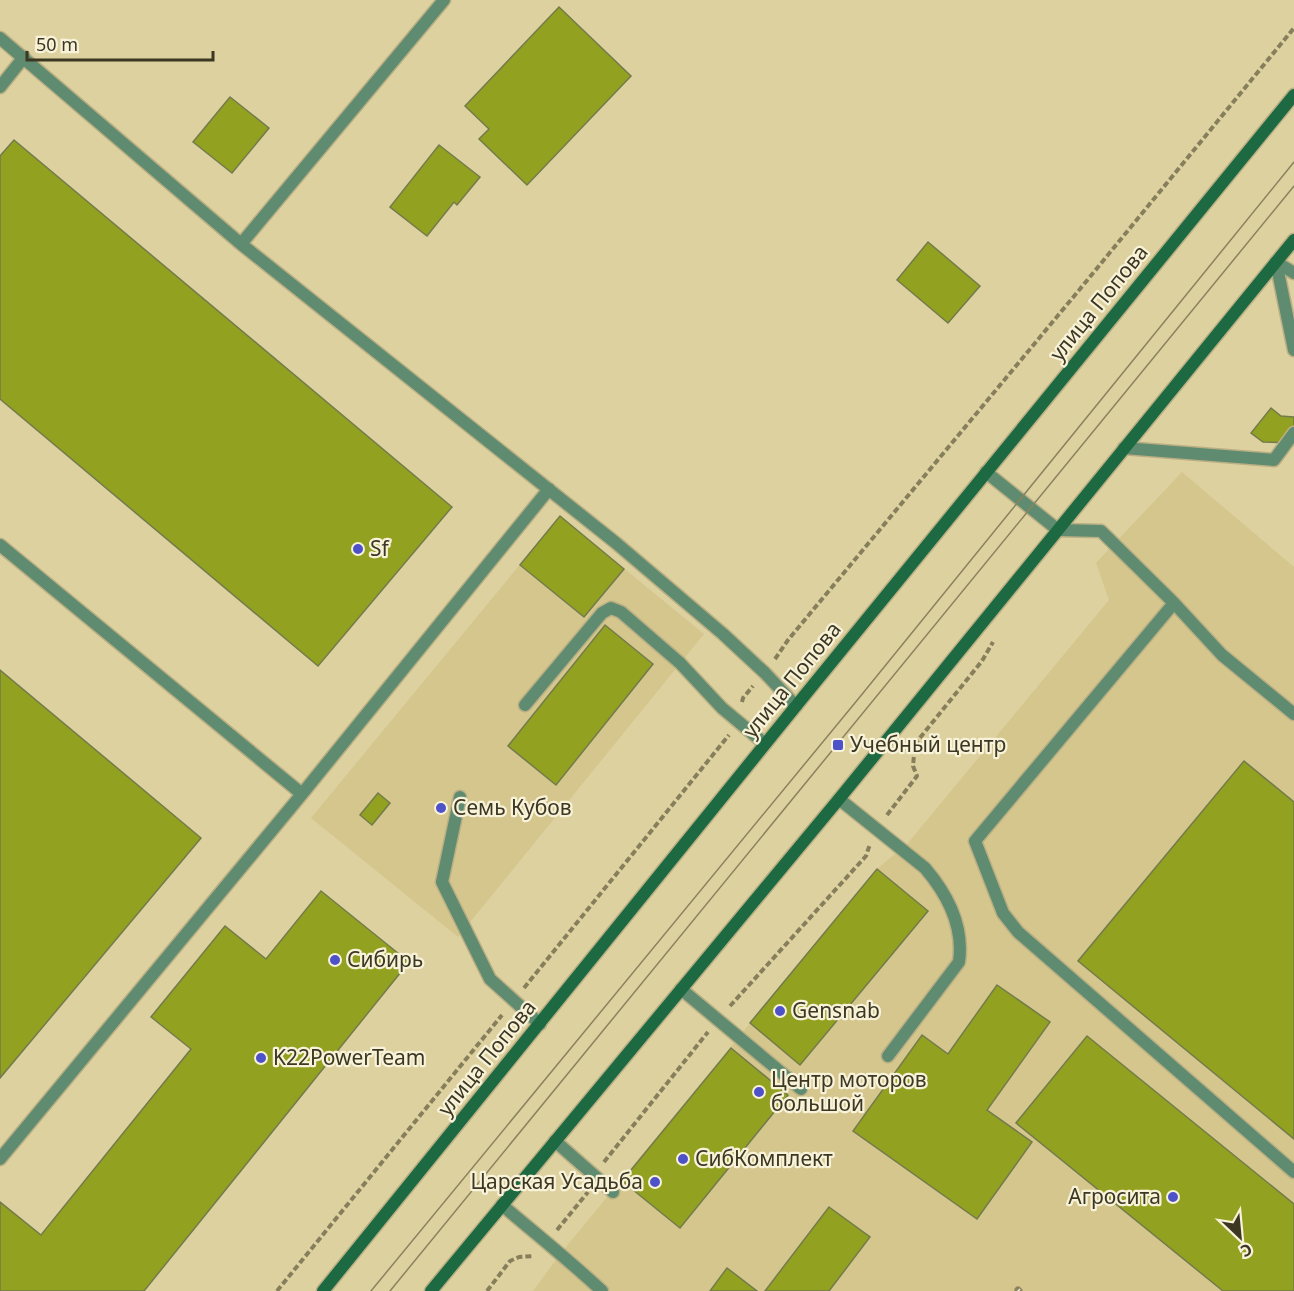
<svg xmlns="http://www.w3.org/2000/svg" width="1294" height="1291" font-family="'Noto Sans',sans-serif">
	<style>
		.built { fill: #d4c68c }
		.building { fill: #92a120; stroke: #737b4c; stroke-width: 1.5 }
		.lines { fill: none; stroke-linecap: round; stroke-linejoin: round }
		.lane-casing { stroke: #baaf84; stroke-width: 15 }
		.street-casing { stroke: #baaf84; stroke-width: 15 }
		.secondary-casing { stroke: #baaf84; stroke-width: 15 }
		.path { stroke: #877f5c; stroke-width: 4; stroke-dasharray: 6 3; stroke-linecap: butt }
		.lane { stroke: #5f8c70; stroke-width: 12 }
		.street { stroke: #5f8c70; stroke-width: 12 }
		.secondary { stroke: #1c6942; stroke-width: 12 }
		.tram { stroke: #8b825f; stroke-width: 1.5 }
		.rail-casing { stroke: #8b825f; stroke-width: 7 }
		.rail { stroke: #f8f2d9; stroke-width: 4.5; stroke-dasharray: 14; stroke-linecap: butt }
		.poi-dot { fill: #4e52c8; stroke: #f8f2d9; stroke-width: 2 }
		.labels { text-anchor: middle; stroke-width: 4.5; stroke-linejoin: round; paint-order: stroke }
		.street-label { font-size: 21px; fill: #3c3722; stroke: #f8f2d9 }
		.poi-label { font-size: 21px; fill: #3c3722; stroke: #f8f2d9; text-anchor: start }
	</style>
	<rect width="100%" height="100%" fill="#ddd19f"/>
	<!-- built -->
	<path class="built" d="M 1182,472 L 1294,567 L 1294,1291 L 533,1291 L 561,1253 L 877,869 L 908,843 L 1109,600 L 1096,563 Z
		M 560,516 L 704,634 L 458,937 L 311,818 Z"/>
	<!-- building -->
	<path class="building" d="M 559,7 L 631,76 L 527,185 L 479,139 L 489,129 L 465,106 Z
		M 230,97 L 269,128 L 232,173 L 193,142 Z
		M 14,140 L 452,507 L 318,666 L 0,399 L 0,156 Z
		M 439,145 L 480,177 L 457,205 L 454,202 L 427,236 L 390,207 Z
		M 928,242 L 980,286 L 948,323 L 897,280 Z
		M 1271,408 L 1281,416 L 1294,417 L 1294,443 L 1263,442 L 1251,433 Z
		M 560,516 L 624,569 L 584,617 L 520,565 Z
		M 605,625 L 653,664 L 556,785 L 508,746 Z
		M 0,670 L 201,838 L 0,1078 Z
		M 1244,761 L 1294,802 L 1294,1139 L 1078,961 Z
		M 378,793 L 390,803 L 372,825 L 360,815 Z
		M 877,869 L 928,911 L 800,1065 L 750,1023 Z
		M 321,891 L 409,962 L 144,1291 L 0,1291 L 0,1202 L 41,1235 L 191,1049 L 151,1017 L 225,926 L 266,959 Z
		M 997,985 L 1050,1022 L 987,1110 L 1032,1142 L 977,1219 L 853,1131 L 922,1035 L 948,1054 Z
		M 1087,1036 L 1294,1204 L 1294,1291 L 1223,1291 L 1016,1123 Z
		M 731,1048 L 788,1095 L 680,1228 L 622,1181 Z
		M 829,1207 L 870,1237 L 829,1291 L 765,1291 Z
		M 727,1268 L 757,1291 L 710,1291 Z"/>
	<g class="lines">
		<defs>
			<path id="lane" d="M 0,38 L 241,244 L 616,543 L 723,634 L 765,673 L 796,706
				M 0,87 L 24,57
				M 241,244 L 444,0
				M 1276,262 L 1294,350
				M 1276,262 L 1294,273
				M 1124,448 L 1274,460 L 1294,433
				M 1058,530 L 1101,531 L 1174,603 L 1222,655 L 1294,714
				M 0,545 L 302,794
				M 1174,603 L 975,841 L 1003,913 L 1018,932 L 1294,1172
				M 525,705 L 602,613 L 611,608 L 621,612 L 680,663 L 722,708 L 765,744
				M 460,797 L 442,882 L 490,979 L 540,1024
				M 839,799 L 925,868 C 948,895 964,927 959,962 L 888,1056
				M 681,989 L 801,1089
				M 555,1141 L 613,1192
				M 0,1159 L 302,794 L 549,489
				M 502,1205 C 536,1234 570,1261 602,1291"/>
			<path id="street" d="M 986,472 L 1058,530"/>
			<path id="secondary" d="M 323,1291 L 796,706 L 1294,95
				M 431,1291 L 839,799 L 1294,240"/>
		</defs>
		<!-- lane casing -->
		<use href="#lane" class="lane-casing"/>
		<!-- street casing -->
		<use href="#street" class="street-casing"/>
		<!-- secondary casing -->
		<use href="#secondary" class="secondary-casing"/>
		<!-- path -->
		<path class="path" d="M 775,659 L 788,640 L 1080,289 L 1294,28
			M 742,702 L 743,698 L 753,686
			M 887,815 L 917,776 L 913,766 L 915,744 L 982,661 L 993,642
			M 524,988 L 729,735
			M 730,1006 L 866,856 L 870,844
			M 604,1162 L 708,1032
			M 557,1230 L 588,1192
			M 277,1291 L 502,1015
			M 487,1291 L 510,1261 L 519,1257 L 534,1256"/>
		<!-- lane -->
		<use href="#lane" class="lane"/>
		<!-- street -->
		<use href="#street" class="street"/>
		<!-- secondary -->
		<use href="#secondary" class="secondary"/>
		<!-- tram -->
		<path class="tram" d="M 371,1291 L 859,698 L 1294,162
			M 390,1291 L 1294,186"/>
		<defs>
			<path id="rail" d="M 1018,1290 L 1019,1291"/>
		</defs>
		<!-- rail casing -->
		<use href="#rail" class="rail-casing"/>
		<!-- rail -->
		<use href="#rail" class="rail"/>
	</g>
	<!-- markers -->
	<g class="poi-dot">
		<circle cx="358" cy="549" r="6"/>
		<rect x="832" y="739" width="12" height="12" rx="3"/>
		<circle cx="441" cy="808" r="6"/>
		<circle cx="335" cy="960" r="6"/>
		<circle cx="780" cy="1011" r="6"/>
		<circle cx="261" cy="1058" r="6"/>
		<circle cx="759" cy="1092" r="6"/>
		<circle cx="683" cy="1159" r="6"/>
		<circle cx="655" cy="1182" r="6"/>
		<circle cx="1173" cy="1197" r="6"/>
	</g>
	<g class="labels">
		<!-- street labels -->
		<g class="street-label">
			<text transform="translate(1099 303) rotate(-51)" y="7">улица Попова</text>
			<text transform="translate(792 680) rotate(-51)" y="7">улица Попова</text>
			<text transform="translate(487 1058) rotate(-51)" y="7">улица Попова</text>
		</g>
		<!-- poi labels -->
		<g class="poi-label">
			<text x="370" y="556">Sf</text>
			<text x="850" y="752">Учебный центр</text>
			<text x="453" y="815">Семь Кубов</text>
			<text x="347" y="967">Сибирь</text>
			<text x="792" y="1018">Gensnab</text>
			<text x="273" y="1065">K22PowerTeam</text>
			<text x="771" y="1087">Центр моторов<tspan x="771" dy="24">большой</tspan></text>
			<text x="695" y="1166">СибКомплект</text>
			<text x="643" y="1189" text-anchor="end">Царская Усадьба</text>
			<text x="1161" y="1204" text-anchor="end">Агросита</text>
		</g>
	</g>
	<!-- north arrow -->
	<g transform="translate(1240 1237) rotate(154)" stroke="#f8f2d9" stroke-width="4.5" paint-order="stroke">
	<path d="M0-4.5L10 22L0 15L-10 22Z" fill="#3c3722"/>
	<text y="-9" font-size="16" font-weight="bold" text-anchor="middle" fill="#3c3722">С</text>
	</g>
	<!-- scale -->
	<path d="M27 51v9h186v-9" fill="none" stroke="#3c3722" stroke-width="3"/>
	<text x="36" y="51" font-size="18" fill="#3c3722" stroke="#f8f2d9" stroke-width="4.5" paint-order="stroke">50 m</text>
</svg>
